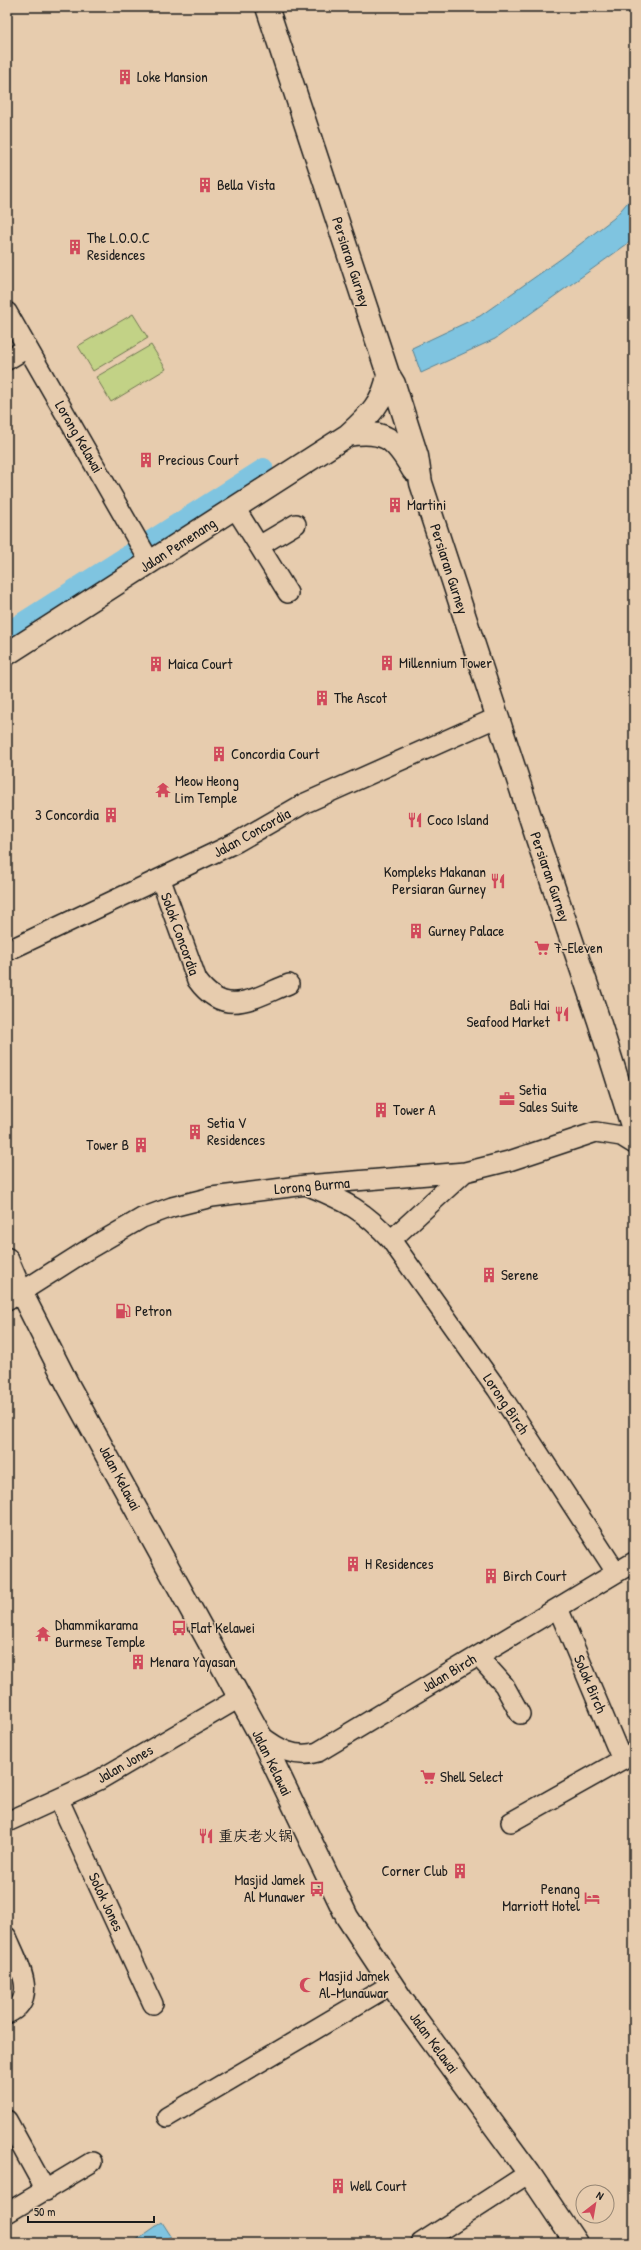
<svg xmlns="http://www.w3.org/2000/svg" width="641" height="2250" font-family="'Patrick Hand','LXGW WenKai TC',sans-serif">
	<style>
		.green { fill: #c2d286; stroke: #6f7751 }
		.water { fill: #7fc4e0; stroke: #578192 }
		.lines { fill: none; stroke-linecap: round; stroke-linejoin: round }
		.canal { stroke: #7fc4e0; stroke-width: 18 }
		.minor-casing { stroke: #1c1c1c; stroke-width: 22 }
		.secondary-casing { stroke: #1c1c1c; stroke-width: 25 }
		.minor { stroke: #e7ccae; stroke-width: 19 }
		.secondary { stroke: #e7ccae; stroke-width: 22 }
		.labels { text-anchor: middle; stroke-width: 3; stroke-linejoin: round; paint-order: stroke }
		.poi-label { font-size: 15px; fill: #1c1c1c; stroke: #e7ccae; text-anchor: start }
		.street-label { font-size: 15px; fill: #1c1c1c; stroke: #e7ccae }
	</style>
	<rect width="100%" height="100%" fill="#e7ccae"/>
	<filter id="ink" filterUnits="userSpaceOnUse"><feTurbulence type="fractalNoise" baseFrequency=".025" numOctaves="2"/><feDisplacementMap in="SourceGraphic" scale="8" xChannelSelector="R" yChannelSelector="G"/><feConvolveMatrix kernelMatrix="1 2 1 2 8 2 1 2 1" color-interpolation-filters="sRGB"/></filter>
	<g filter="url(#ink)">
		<!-- green -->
		<path class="green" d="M 133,314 L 148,338 L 93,371 L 78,346 Z
			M 151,345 L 166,369 L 111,402 L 96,377 Z"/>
		<!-- water -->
		<path class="water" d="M 634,195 L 634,239 L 495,339 L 421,373 L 412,348 L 480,316 L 562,258 L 614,218 Z
			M 162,2222 L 171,2236 L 160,2243 L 132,2243 Z"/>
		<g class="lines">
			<!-- canal -->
			<path class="canal" d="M 7,631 L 264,467"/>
			<defs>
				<path id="minor" d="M 7,312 L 150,562
					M 7,360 L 27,348
					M 235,508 L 259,546 L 296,524
					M 259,546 L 288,593
					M 161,880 L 197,980 C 225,1019 253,998 289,984
					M 7,951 L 237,842 L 303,804 L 498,717
					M 311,1187 C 345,1201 365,1211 391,1240 L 497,1389 L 616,1572
					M 391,1240 L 465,1172
					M 7,1301 L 87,1250 L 142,1218 L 172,1207 L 212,1197 L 306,1185 L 465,1172 L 509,1161 L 596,1132 L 621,1136 L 634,1144
					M 558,1608 L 622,1760
					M 478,1656 L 504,1685 L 520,1714
					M 260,1735 C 278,1749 295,1759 318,1752 L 634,1562
					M 59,1800 L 153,2004
					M 7,1822 L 99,1780 L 239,1698
					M 511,1822 L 634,1753
					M 7,1937 C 17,1961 41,1999 7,2014
					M 167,2117 L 392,1984
					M 7,2120 L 46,2191
					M 7,2213 L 92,2162
					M 421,2243 L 529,2173"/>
				<path id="secondary" d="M 267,7 L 388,374 L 394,384 L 417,456 L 421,483 L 538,841 L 599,1021 L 634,1132
					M 348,435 C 385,429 395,439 413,470
					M 7,654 L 348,435 C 368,417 385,401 388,374
					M 7,1259 L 21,1292 L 68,1385 L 260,1735 L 347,1917 L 402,2000 L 529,2173 L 576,2243"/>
			</defs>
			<!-- minor casing -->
			<use href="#minor" class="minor-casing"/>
			<!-- secondary casing -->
			<use href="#secondary" class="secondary-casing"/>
			<!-- minor -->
			<use href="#minor" class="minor"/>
			<!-- secondary -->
			<use href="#secondary" class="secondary"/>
		</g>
	</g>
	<!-- icons -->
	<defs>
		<symbol id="building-bare" viewBox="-9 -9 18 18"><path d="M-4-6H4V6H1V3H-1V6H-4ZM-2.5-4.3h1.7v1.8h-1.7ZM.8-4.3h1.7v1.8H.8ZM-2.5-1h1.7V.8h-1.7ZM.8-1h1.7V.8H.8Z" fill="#d1495b" stroke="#e7ccae" stroke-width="2.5" paint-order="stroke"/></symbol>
		<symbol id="temple-bare" viewBox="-9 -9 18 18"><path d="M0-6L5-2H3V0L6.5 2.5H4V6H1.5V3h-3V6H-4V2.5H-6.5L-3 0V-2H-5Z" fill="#d1495b" stroke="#e7ccae" stroke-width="2.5" paint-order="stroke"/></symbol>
		<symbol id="restaurant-bare" viewBox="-9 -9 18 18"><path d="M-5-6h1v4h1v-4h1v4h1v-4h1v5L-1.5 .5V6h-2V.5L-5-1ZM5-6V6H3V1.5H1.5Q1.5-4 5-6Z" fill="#d1495b" stroke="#e7ccae" stroke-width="2.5" paint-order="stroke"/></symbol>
		<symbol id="supermarket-bare" viewBox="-9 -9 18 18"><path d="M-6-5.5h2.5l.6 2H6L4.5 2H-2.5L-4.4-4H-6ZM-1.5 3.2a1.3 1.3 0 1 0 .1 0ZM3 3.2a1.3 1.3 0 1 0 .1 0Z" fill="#d1495b" stroke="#e7ccae" stroke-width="2.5" paint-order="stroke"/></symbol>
		<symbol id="office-bare" viewBox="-9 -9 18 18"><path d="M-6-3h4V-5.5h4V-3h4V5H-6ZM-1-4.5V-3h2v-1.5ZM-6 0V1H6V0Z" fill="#d1495b" stroke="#e7ccae" stroke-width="2.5" paint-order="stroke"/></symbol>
		<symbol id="fuel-bare" viewBox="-9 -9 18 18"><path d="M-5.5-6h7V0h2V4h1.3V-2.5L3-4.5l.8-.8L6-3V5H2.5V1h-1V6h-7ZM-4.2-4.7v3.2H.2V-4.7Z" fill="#d1495b" stroke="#e7ccae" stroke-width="2.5" paint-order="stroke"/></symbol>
		<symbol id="bus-bare" viewBox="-9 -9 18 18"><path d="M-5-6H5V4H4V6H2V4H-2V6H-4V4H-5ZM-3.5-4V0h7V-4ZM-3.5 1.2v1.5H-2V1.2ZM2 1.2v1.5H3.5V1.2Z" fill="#d1495b" stroke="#e7ccae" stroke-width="2.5" paint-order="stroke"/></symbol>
		<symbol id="hotel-bare" viewBox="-9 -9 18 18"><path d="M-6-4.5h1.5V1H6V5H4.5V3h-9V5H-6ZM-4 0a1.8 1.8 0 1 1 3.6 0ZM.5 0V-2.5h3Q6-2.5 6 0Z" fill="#d1495b" stroke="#e7ccae" stroke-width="2.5" paint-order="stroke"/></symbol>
		<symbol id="mosque-bare" viewBox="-9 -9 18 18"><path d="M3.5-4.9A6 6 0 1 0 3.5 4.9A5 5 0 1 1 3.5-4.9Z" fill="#d1495b" stroke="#e7ccae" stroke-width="2.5" paint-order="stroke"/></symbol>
	</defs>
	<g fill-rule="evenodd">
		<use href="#building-bare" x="114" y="66" width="22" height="22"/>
		<use href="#building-bare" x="194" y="174" width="22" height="22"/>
		<use href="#building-bare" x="64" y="236" width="22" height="22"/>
		<use href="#building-bare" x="135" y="449" width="22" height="22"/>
		<use href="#building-bare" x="384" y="494" width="22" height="22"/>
		<use href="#building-bare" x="376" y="652" width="22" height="22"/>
		<use href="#building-bare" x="145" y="653" width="22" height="22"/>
		<use href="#building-bare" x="311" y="687" width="22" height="22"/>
		<use href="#building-bare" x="208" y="743" width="22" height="22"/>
		<use href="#temple-bare" x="152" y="779" width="22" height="22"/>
		<use href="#building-bare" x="100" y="804" width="22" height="22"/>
		<use href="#restaurant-bare" x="404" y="809" width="22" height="22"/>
		<use href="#restaurant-bare" x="487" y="870" width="22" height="22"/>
		<use href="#building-bare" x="405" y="920" width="22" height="22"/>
		<use href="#supermarket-bare" x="531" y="937" width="22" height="22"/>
		<use href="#restaurant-bare" x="551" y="1003" width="22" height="22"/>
		<use href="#office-bare" x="496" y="1088" width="22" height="22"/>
		<use href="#building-bare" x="370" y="1099" width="22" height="22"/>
		<use href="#building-bare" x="184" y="1121" width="22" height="22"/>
		<use href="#building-bare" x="130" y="1134" width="22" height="22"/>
		<use href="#building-bare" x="478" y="1264" width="22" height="22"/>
		<use href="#fuel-bare" x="112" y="1300" width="22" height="22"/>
		<use href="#building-bare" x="342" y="1553" width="22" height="22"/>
		<use href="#building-bare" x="480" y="1565" width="22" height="22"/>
		<use href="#bus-bare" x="168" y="1617" width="22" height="22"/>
		<use href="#temple-bare" x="32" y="1623" width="22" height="22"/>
		<use href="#building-bare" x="127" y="1651" width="22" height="22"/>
		<use href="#supermarket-bare" x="417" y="1766" width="22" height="22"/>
		<use href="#restaurant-bare" x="195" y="1825" width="22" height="22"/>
		<use href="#building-bare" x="449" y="1860" width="22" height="22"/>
		<use href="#bus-bare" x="306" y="1878" width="22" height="22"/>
		<use href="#hotel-bare" x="581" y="1887" width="22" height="22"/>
		<use href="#mosque-bare" x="296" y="1974" width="22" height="22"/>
		<use href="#building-bare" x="327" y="2175" width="22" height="22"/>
	</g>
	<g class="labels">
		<!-- poi labels -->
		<g class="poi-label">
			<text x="137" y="82">Loke Mansion</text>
			<text x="217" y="190">Bella Vista</text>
			<text x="87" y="243">The L.O.O.C<tspan x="87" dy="17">Residences</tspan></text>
			<text x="158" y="465">Precious Court</text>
			<text x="407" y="510">Martini</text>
			<text x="399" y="668">Millennium Tower</text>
			<text x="168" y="669">Maica Court</text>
			<text x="334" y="703">The Ascot</text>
			<text x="231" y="759">Concordia Court</text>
			<text x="175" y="786">Meow Heong<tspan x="175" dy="17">Lim Temple</tspan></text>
			<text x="99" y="820" text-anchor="end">3 Concordia</text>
			<text x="427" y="825">Coco Island</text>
			<text x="486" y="877" text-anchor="end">Kompleks Makanan<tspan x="486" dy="17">Persiaran Gurney</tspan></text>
			<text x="428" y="936">Gurney Palace</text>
			<text x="554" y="953">7-Eleven</text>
			<text x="550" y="1010" text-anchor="end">Bali Hai<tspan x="550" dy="17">Seafood Market</tspan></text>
			<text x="519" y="1095">Setia<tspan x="519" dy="17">Sales Suite</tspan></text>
			<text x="393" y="1115">Tower A</text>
			<text x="207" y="1128">Setia V<tspan x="207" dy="17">Residences</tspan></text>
			<text x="129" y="1150" text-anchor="end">Tower B</text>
			<text x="501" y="1280">Serene</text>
			<text x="135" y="1316">Petron</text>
			<text x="365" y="1569">H Residences</text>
			<text x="503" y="1581">Birch Court</text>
			<text x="55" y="1630">Dhammikarama<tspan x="55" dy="17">Burmese Temple</tspan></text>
			<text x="191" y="1633">Flat Kelawei</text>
			<text x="150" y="1667">Menara Yayasan</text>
			<text x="440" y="1782">Shell Select</text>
			<text x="218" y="1841">重庆老火锅</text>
			<text x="448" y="1876" text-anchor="end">Corner Club</text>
			<text x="305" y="1885" text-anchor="end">Masjid Jamek<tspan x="305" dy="17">Al Munawer</tspan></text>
			<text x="580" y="1894" text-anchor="end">Penang<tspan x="580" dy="17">Marriott Hotel</tspan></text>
			<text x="319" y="1981">Masjid Jamek<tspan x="319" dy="17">Al-Munauwar</tspan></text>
			<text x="350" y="2191">Well Court</text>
		</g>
		<!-- street labels -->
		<g class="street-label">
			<text transform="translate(351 262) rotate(72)" y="5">Persiaran Gurney</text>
			<text transform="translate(79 437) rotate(60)" y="5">Lorong Kelawai</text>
			<text transform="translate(178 545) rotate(-33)" y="5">Jalan Pemenang</text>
			<text transform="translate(449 569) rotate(72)" y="5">Persiaran Gurney</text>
			<text transform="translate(252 833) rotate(-29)" y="5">Jalan Concordia</text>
			<text transform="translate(550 877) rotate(71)" y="5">Persiaran Gurney</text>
			<text transform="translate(180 934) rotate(70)" y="5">Solok Concordia</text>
			<text transform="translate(312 1186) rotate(-5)" y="5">Lorong Burma</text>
			<text transform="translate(506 1404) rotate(56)" y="5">Lorong Birch</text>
			<text transform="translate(120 1478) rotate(62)" y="5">Jalan Kelawai</text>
			<text transform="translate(449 1673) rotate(-31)" y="5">Jalan Birch</text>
			<text transform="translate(590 1684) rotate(67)" y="5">Solok Birch</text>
			<text transform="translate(272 1763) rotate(64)" y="5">Jalan Kelawai</text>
			<text transform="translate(125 1764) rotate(-30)" y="5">Jalan Jones</text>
			<text transform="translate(106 1902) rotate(65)" y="5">Solok Jones</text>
			<text transform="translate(434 2043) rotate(54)" y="5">Jalan Kelawai</text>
		</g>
	</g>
	<!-- margin -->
	<rect width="641" height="2250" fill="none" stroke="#e7ccae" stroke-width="24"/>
	<rect x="12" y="12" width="617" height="2226" fill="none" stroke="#1c1c1c" stroke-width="1.5" filter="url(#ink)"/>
	<!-- north arrow -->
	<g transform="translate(595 2204) rotate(31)"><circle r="19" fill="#e7ccae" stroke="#968674"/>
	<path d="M0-3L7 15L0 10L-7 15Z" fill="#d1495b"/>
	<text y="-6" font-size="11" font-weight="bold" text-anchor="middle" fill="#1c1c1c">N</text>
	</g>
	<!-- scale -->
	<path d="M28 2216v6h126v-6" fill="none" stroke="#1c1c1c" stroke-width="2"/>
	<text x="34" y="2216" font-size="12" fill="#1c1c1c" stroke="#e7ccae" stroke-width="3" paint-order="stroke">50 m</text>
</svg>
